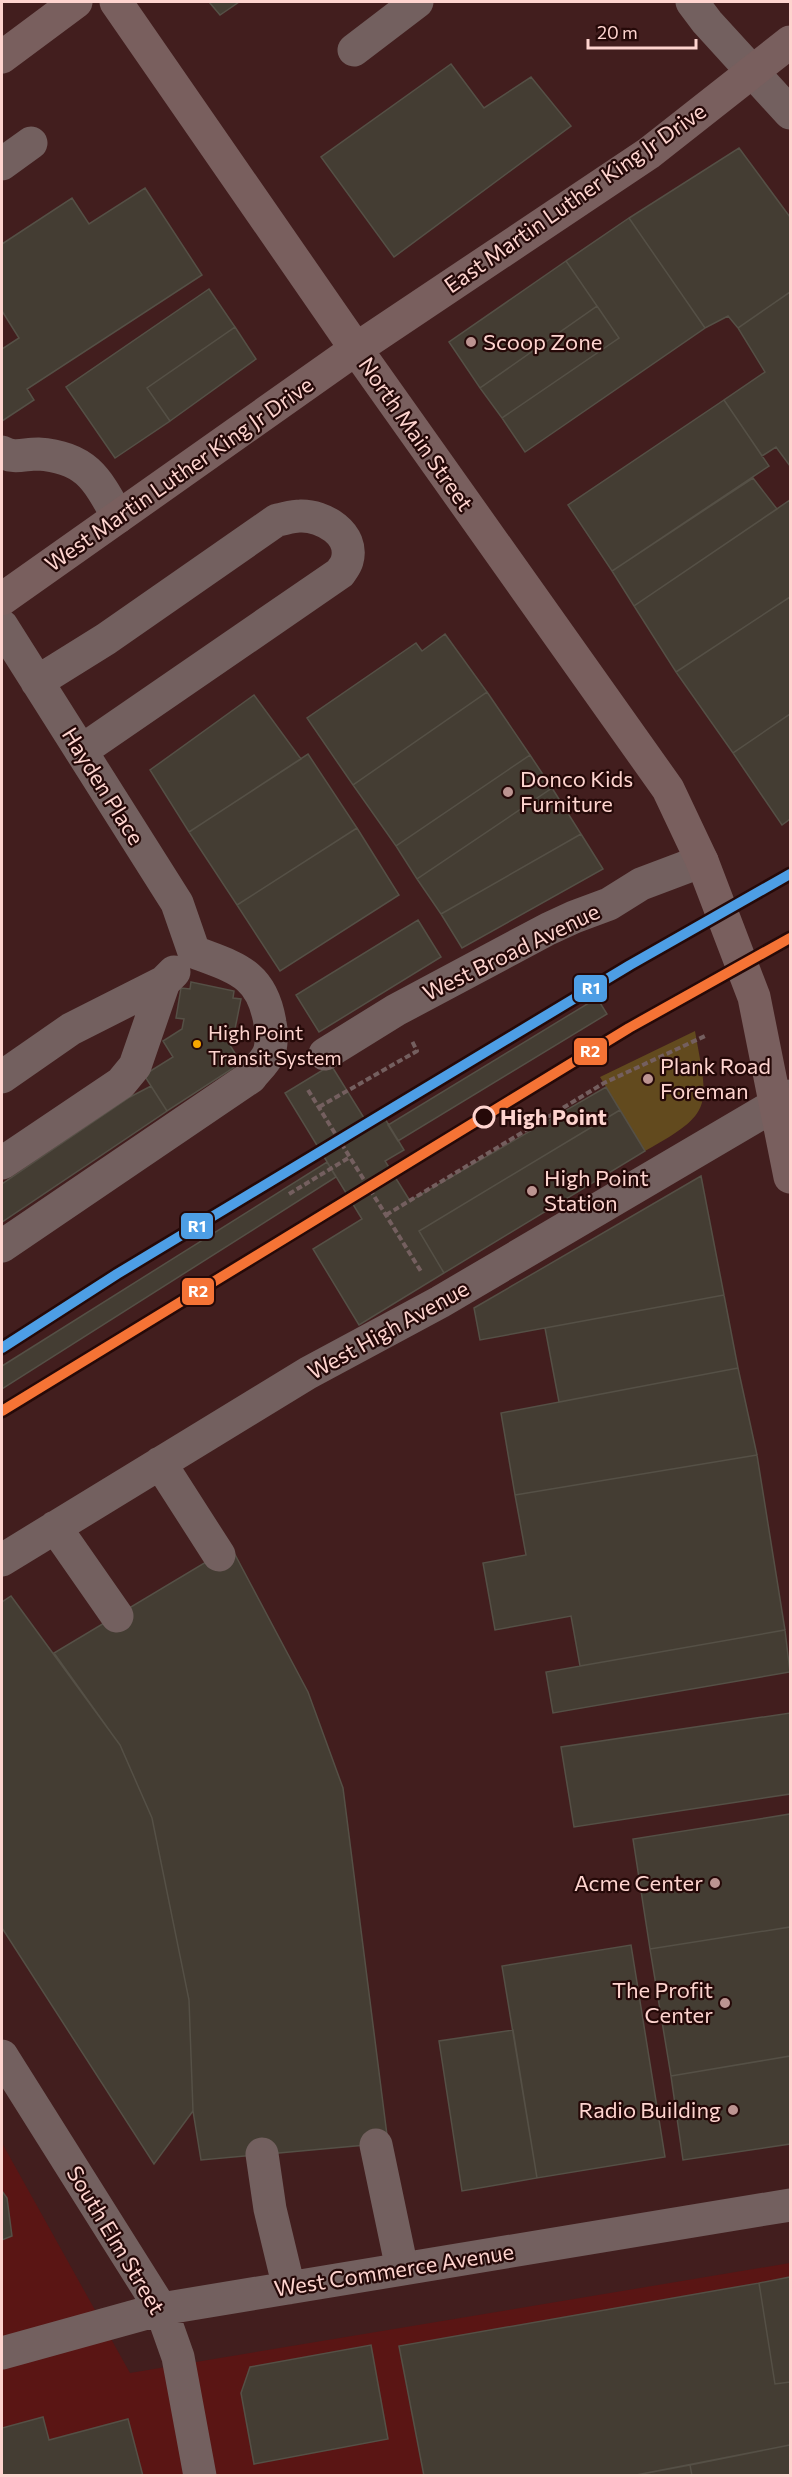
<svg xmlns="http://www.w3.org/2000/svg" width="792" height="2477" font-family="Commissioner,sans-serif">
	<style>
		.built { fill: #5a1514 }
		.green { fill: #624a1e }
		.building { fill: #443d33; stroke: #555046; stroke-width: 1.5 }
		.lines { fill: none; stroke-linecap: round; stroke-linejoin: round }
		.path { stroke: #745f5f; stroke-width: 4; stroke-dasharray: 6 3; stroke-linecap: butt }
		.minor { stroke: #73605f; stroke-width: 33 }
		.major { stroke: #795f5e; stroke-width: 33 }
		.rail-1-casing { stroke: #250908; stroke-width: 15 }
		.rail-2-casing { stroke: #250908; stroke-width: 15 }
		.rail-1 { stroke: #4d9ee5; stroke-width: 10 }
		.rail-2 { stroke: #f57335; stroke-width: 10 }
		.poi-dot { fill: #bc9491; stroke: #250908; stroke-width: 2 }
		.bus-dot { fill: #f7a600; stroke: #250908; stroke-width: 2 }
		.stop-dot { fill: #250908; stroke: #fed4cf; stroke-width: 3 }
		.labels { text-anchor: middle; stroke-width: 4.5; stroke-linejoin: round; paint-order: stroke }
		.bus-label { font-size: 20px; fill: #fed4cf; stroke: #250908; text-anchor: start }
		.street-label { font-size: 22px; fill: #fed4cf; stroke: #250908 }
		.poi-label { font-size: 22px; fill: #fed4cf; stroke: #250908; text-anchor: start }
		.stop-label { font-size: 22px; font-weight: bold; fill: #fed4cf; stroke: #250908; text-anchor: start }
		.line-badge { stroke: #250908; stroke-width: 2 }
		.badge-label { font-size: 16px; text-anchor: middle; font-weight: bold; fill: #fff }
	</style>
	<rect width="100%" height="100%" fill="#421e1e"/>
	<!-- built -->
	<path class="built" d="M 2,2143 L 130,2373 L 790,2263 L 790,2475 L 2,2475 Z"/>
	<!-- green -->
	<path class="green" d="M 695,1031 C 708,1106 716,1112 645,1151 L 600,1077 Z"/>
	<!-- building -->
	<path class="building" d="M 209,2 L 239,2 L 220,15 Z
		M 451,64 L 484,108 L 531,77 L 571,126 L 394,257 L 321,157 Z
		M 739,148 L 790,217 L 790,292 L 738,328 L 728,316 L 705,328 L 629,218 Z
		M 145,188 L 202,275 L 27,389 L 34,400 L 2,421 L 2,349 L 19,338 L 2,311 L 2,244 L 72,198 L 89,224 Z
		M 629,218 L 705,328 L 525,452 L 502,418 L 619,338 L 566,261 Z
		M 566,261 L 597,306 L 480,388 L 449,342 Z
		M 209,289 L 235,327 L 147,388 L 170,421 L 115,458 L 66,387 Z
		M 790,292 L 790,466 L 776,447 L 762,456 L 724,400 L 765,372 L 738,328 Z
		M 597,306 L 619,338 L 502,418 L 480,388 Z
		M 235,327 L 256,359 L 170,421 L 147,388 Z
		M 724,400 L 769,466 L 612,571 L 568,505 Z
		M 753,478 L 777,509 L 634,606 L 612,571 Z
		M 790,500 L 790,597 L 676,672 L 634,606 Z
		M 790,597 L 790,714 L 733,753 L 676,672 Z
		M 445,634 L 487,692 L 353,785 L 307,718 L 416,643 L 422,651 Z
		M 487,692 L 530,755 L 396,846 L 353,785 Z
		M 254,695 L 301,759 L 189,832 L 150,770 Z
		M 790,714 L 790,819 L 782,825 L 733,753 Z
		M 308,754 L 357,828 L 237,905 L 189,832 Z
		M 530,755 L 552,788 L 417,879 L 396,846 Z
		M 552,788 L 581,834 L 441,914 L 417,879 Z
		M 357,828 L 399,895 L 280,971 L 237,905 Z
		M 581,834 L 603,869 L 462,948 L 441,914 Z
		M 418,920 L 441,957 L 319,1032 L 296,995 Z
		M 191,982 L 234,991 L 233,998 L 241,999 L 235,1029 L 227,1028 L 225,1037 L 241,1063 L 167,1111 L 144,1075 L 173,1057 L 163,1041 L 182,1029 L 184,1019 L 176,1018 L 181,988 L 190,989 Z
		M 597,998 L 607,1014 L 398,1141 L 388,1125 Z
		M 331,1065 L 369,1126 L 384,1117 L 404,1150 L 385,1161 L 410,1201 L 606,1087 L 620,1110 L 419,1231 L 444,1273 L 359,1325 L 313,1249 L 362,1219 L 285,1093 Z
		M 151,1086 L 167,1111 L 2,1222 L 2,1184 L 130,1097 Z
		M 620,1110 L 645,1151 L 444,1273 L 419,1231 Z
		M 327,1162 L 336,1177 L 2,1389 L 2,1366 Z
		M 701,1176 L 724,1295 L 480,1340 L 474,1308 Z
		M 724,1295 L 738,1368 L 559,1402 L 545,1328 Z
		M 738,1368 L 757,1455 L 515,1495 L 501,1413 Z
		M 757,1455 L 785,1630 L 580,1666 L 571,1616 L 495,1630 L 483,1563 L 526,1555 L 515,1495 Z
		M 231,1547 L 308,1692 L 343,1788 L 388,2143 L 201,2160 L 193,2111 L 189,2000 L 152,1818 L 120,1745 L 54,1653 Z
		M 11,1596 L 120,1745 L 152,1818 L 189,2000 L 193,2111 L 154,2164 L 2,1928 L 2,1602 Z
		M 785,1630 L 790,1672 L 553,1713 L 546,1672 Z
		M 790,1713 L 790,1794 L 574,1827 L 561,1747 Z
		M 790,1814 L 790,1927 L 650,1949 L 633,1839 Z
		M 790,1927 L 790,2056 L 671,2076 L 650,1949 Z
		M 631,1945 L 665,2157 L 537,2178 L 502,1966 Z
		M 513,2030 L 537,2178 L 462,2191 L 439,2041 Z
		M 790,2056 L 790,2144 L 683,2160 L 671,2076 Z
		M 2,2191 L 7,2198 L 12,2236 L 2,2240 Z
		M 790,2277 L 790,2382 L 775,2384 L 759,2283 Z
		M 759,2283 L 775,2384 L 790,2382 L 790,2445 L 631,2476 L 424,2476 L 399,2346 Z
		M 371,2345 L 388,2439 L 254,2464 L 241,2393 L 250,2367 Z
		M 43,2417 L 49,2440 L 128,2419 L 143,2476 L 2,2476 L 2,2428 Z
		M 790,2445 L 790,2476 L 692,2476 L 690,2465 Z
		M 690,2465 L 692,2476 L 631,2476 Z"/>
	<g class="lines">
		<!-- path -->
		<path class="path" d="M 308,1090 L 422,1273
			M 319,1107 L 417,1051 L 412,1041
			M 289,1194 L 350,1157
			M 386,1215 L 604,1083 L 705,1036"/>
		<!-- minor -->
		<path class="minor" d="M 692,2 L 707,22 L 790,113
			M 354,50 L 417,2
			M 2,164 L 31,143
			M 2,452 C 14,459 24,454 38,454 C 86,457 97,479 118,517
			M 2,626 L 177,903 L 194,952
			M 37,682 L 106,639 L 277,520 C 284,519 292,516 300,516 C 323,515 355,534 347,561 C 346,565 342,570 340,573 L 81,751
			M 325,1054 L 396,1010 L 548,929 L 574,917 L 609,904 L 641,884 L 702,861
			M 2,1077 L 71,1029 L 164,982 L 174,972
			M 2,1163 L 121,1083 L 135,1066 L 164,982
			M 2,1246 L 251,1077 C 256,1070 264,1063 268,1055 C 272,1047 272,1031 270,1023 C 262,973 236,968 194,952
			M 160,1463 L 219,1555
			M 55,1527 L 117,1616
			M 2,1560 L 308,1373 L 440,1302 L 790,1096
			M 2,2056 L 161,2309 L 178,2357 L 200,2476
			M 376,2145 L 402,2269
			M 262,2154 L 270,2209 L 289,2288
			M 2,2353 L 161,2309 L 790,2205"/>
		<!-- major -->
		<path class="major" d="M 116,2 L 356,349 L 668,789 L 702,861 L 754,997 L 790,1177
			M 2,57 L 76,2
			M 2,599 L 356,349 L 649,153 L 790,42"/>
		<defs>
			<path id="rail-1" d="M 2,1348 L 117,1274 L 630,965 L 790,874"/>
			<path id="rail-2" d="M 2,1411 L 629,1028 L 790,938"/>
		</defs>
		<!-- rail-1 casing -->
		<use href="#rail-1" class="rail-1-casing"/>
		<!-- rail-2 casing -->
		<use href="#rail-2" class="rail-2-casing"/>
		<!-- rail-1 -->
		<use href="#rail-1" class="rail-1"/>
		<!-- rail-2 -->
		<use href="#rail-2" class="rail-2"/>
	</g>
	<!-- markers -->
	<g class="poi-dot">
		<circle cx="471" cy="342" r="6"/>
		<circle cx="508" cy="792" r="6"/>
		<circle cx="648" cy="1079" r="6"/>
		<circle cx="532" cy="1191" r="6"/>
		<circle cx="715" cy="1883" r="6"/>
		<circle cx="725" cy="2003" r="6"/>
		<circle cx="733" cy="2110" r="6"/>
	</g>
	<circle class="bus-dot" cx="197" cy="1044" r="5"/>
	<circle class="stop-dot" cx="484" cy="1117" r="10"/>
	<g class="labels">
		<!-- bus labels -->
		<g class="bus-label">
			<text x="208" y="1040">High Point<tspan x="208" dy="25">Transit System</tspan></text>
		</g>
		<!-- street labels -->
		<g class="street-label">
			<text transform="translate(575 198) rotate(-35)" y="8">East Martin Luther King Jr Drive</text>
			<text transform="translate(416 434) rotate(55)" y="8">North Main Street</text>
			<text transform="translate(179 474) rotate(-35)" y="8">West Martin Luther King Jr Drive</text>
			<text transform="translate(103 786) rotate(58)" y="8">Hayden Place</text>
			<text transform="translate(511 952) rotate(-26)" y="8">West Broad Avenue</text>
			<text transform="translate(388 1330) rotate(-29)" y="8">West High Avenue</text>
			<text transform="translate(116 2240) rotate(59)" y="8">South Elm Street</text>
			<text transform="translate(394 2270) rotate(-9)" y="8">West Commerce Avenue</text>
		</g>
		<!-- poi labels -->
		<g class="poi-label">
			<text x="483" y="350">Scoop Zone</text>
			<text x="520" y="787">Donco Kids<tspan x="520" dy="25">Furniture</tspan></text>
			<text x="660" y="1074">Plank Road<tspan x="660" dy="25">Foreman</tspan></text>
			<text x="544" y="1186">High Point<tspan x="544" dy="25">Station</tspan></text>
			<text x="703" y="1891" text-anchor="end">Acme Center</text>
			<text x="713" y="1998" text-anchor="end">The Profit<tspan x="713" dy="25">Center</tspan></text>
			<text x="721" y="2118" text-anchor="end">Radio Building</text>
		</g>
		<!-- stop labels -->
		<g class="stop-label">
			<text x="500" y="1125">High Point</text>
		</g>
	</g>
	<g class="line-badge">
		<rect x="573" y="974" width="35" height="29" rx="6" fill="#4d9ee5"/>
		<rect x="573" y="1037" width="35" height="29" rx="6" fill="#f57335"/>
		<rect x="180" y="1212" width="34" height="28" rx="6" fill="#4d9ee5"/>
		<rect x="181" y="1277" width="34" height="29" rx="6" fill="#f57335"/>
	</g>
	<g class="badge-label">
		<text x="591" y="994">R1</text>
		<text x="590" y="1057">R2</text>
		<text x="197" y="1232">R1</text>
		<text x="198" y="1297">R2</text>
	</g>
	<!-- border -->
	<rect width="792" height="2477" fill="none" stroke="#fed4cf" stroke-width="6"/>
	<!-- scale -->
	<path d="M588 39v9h108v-9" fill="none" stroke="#fed4cf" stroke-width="3"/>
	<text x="597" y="39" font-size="18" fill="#fed4cf" stroke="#250908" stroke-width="4.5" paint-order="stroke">20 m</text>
</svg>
